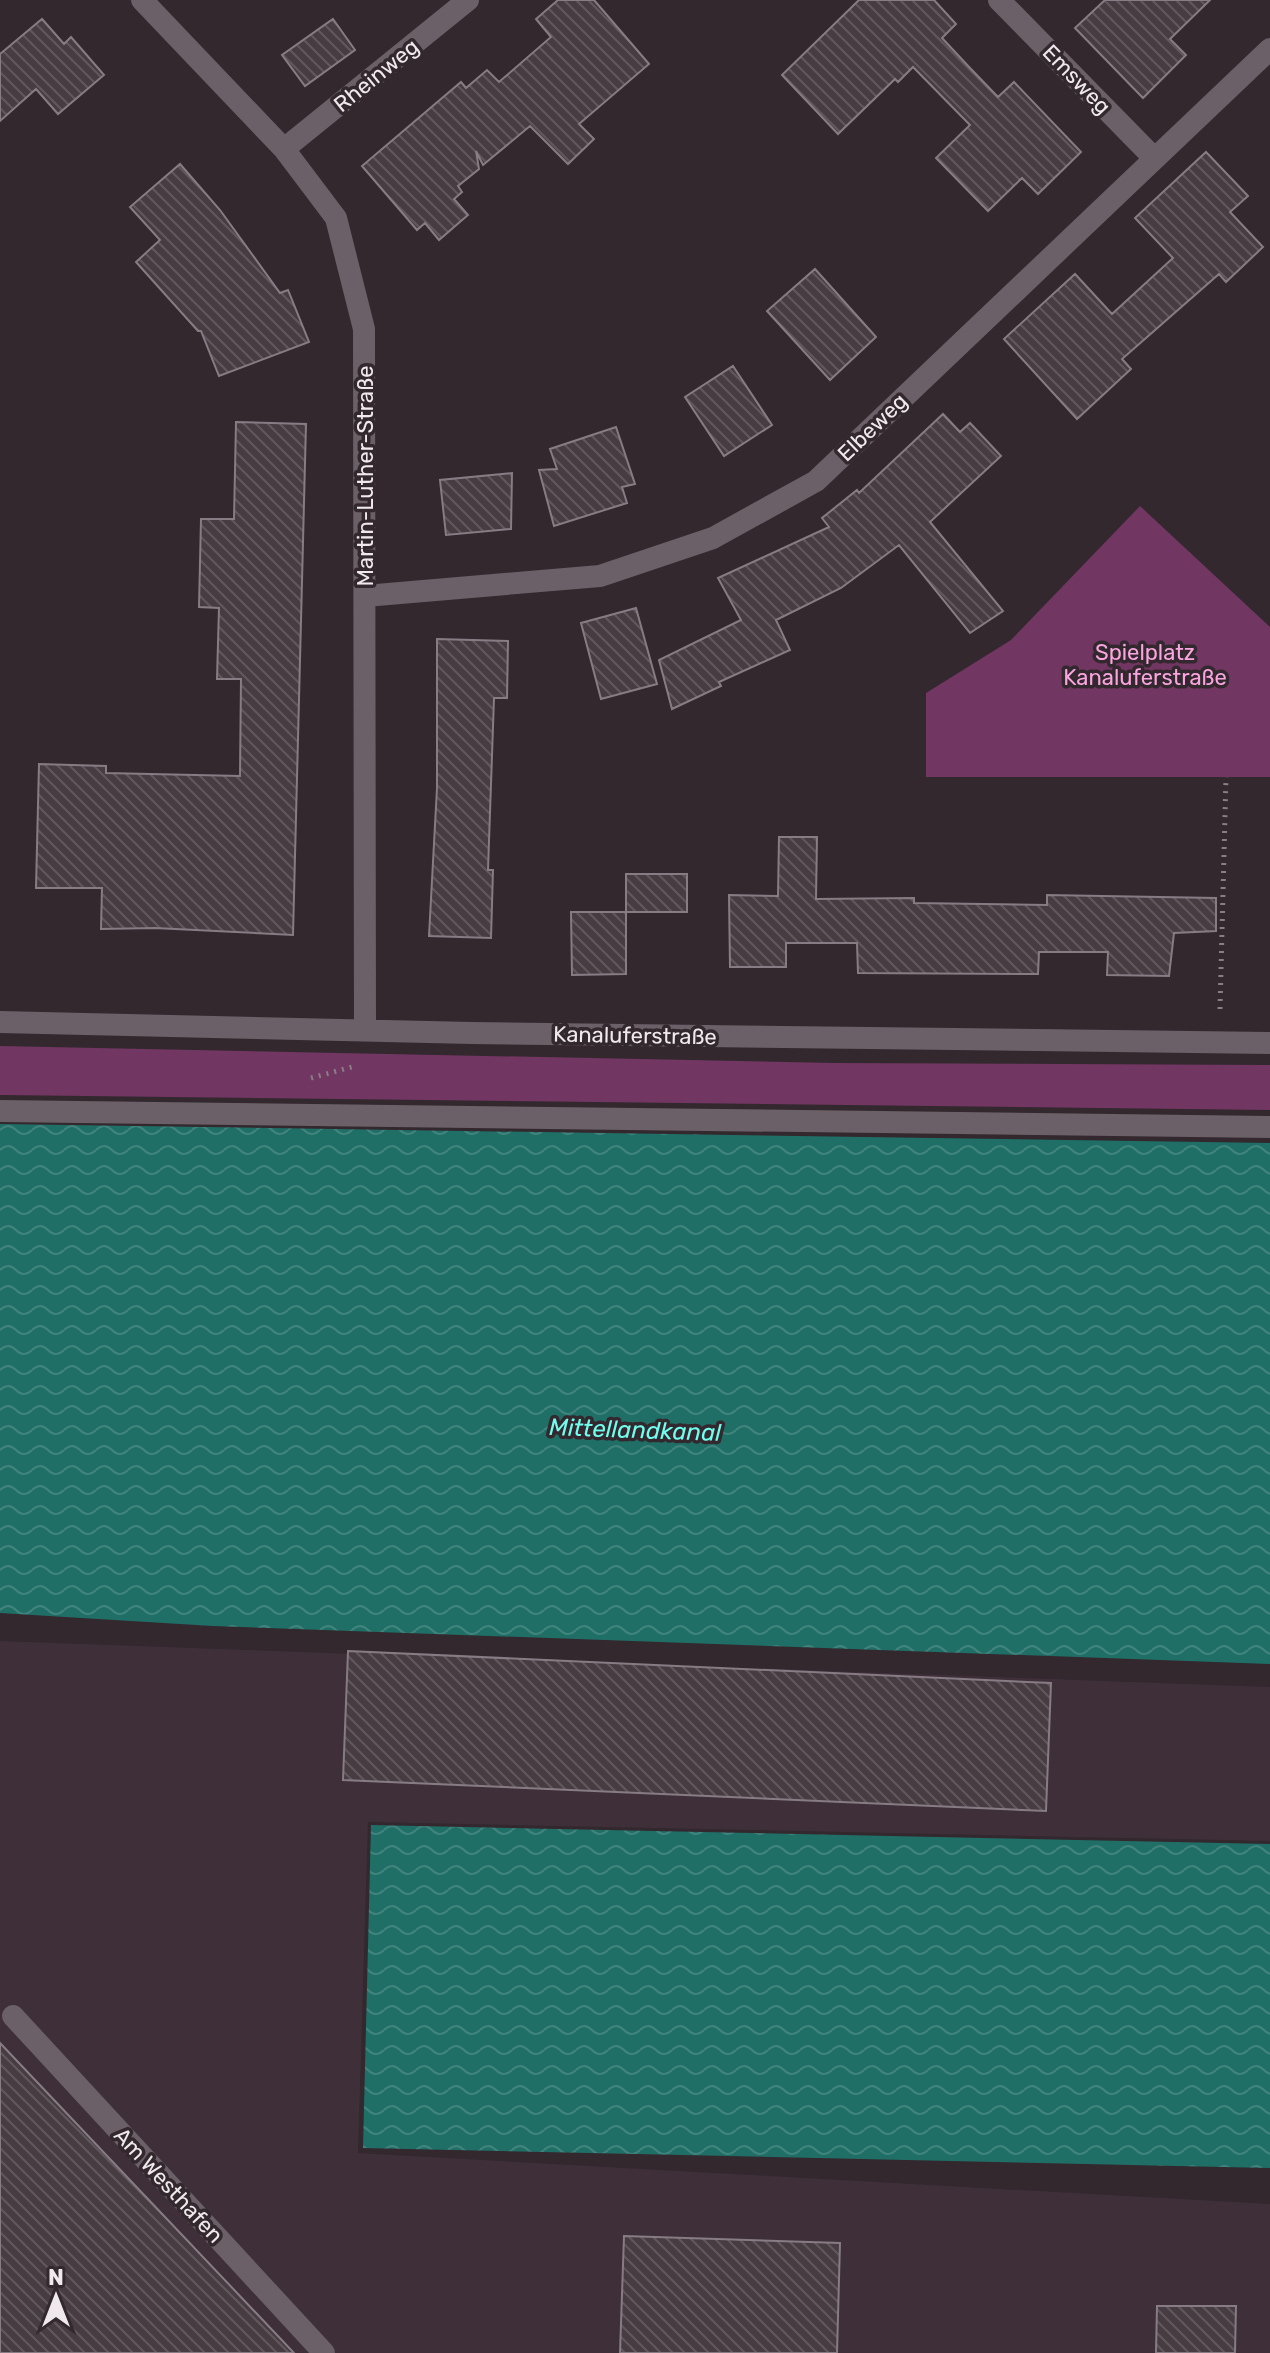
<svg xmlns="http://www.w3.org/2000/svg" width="1270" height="2353" font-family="Rubik,sans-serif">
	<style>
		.built { fill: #3e2f39 }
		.green { fill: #713661 }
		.water { fill: url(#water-waves) }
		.building { fill: url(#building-back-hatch); stroke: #877c83; stroke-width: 2 }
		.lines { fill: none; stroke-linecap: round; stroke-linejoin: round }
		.path { stroke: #877f84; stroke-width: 5; stroke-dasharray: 2 6; stroke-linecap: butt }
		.service { stroke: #6b6067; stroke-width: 22 }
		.minor { stroke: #6b6067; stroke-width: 22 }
		.labels { text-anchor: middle; stroke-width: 7; stroke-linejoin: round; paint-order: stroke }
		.street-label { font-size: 22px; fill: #efe9ed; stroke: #32282e }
		.park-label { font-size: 22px; fill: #fba5e0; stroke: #32282e }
		.water-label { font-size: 24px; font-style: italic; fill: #70feef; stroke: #32282e }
	</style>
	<defs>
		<pattern id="water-waves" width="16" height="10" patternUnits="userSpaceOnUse" patternTransform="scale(2)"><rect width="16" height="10" fill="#1f6f67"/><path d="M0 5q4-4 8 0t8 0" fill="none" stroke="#40847d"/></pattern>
		<pattern id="building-back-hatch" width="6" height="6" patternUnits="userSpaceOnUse" patternTransform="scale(2)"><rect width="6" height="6" fill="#463c42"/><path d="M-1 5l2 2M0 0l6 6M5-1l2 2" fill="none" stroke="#61585e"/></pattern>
	</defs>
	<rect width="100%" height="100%" fill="#32282e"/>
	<!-- built -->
	<path class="built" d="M 0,1641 L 1270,1687 L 1270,1841 L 368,1822 L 358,2153 L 1270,2204 L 1270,2353 L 0,2353 Z"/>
	<!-- green -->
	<path class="green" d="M 1140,506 L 1270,627 L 1270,777 L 926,777 L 926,693 L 1011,640 Z
		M 0,1046 L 835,1063 L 1270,1065 L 1270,1110 L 0,1095 Z"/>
	<!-- water -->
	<path class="water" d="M 0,1124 L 1270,1143 L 1270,1664 L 213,1626 L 0,1613 Z
		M 371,1825 L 1270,1844 L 1270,2168 L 363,2148 Z"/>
	<!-- building -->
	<path class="building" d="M 558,0 L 594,0 L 649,64 L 579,124 L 594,139 L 568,164 L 530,126 L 483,165 L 476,151 L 479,169 L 458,186 L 462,192 L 454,199 L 468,215 L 439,240 L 425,223 L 417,230 L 362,166 L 461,82 L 466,88 L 487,70 L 499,82 L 551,37 L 536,19 Z
		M 859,0 L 934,0 L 956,24 L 942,38 L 970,68 L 998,97 L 1014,82 L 1081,152 L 1038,194 L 1022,178 L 988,211 L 936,158 L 970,125 L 913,67 L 898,82 L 895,79 L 838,134 L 782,75 Z
		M 1105,0 L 1210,0 L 1170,39 L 1186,55 L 1143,98 L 1075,28 Z
		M 42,19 L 64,44 L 71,37 L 104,75 L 58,114 L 36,89 L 0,121 L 0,54 Z
		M 333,19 L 355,50 L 305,86 L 282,55 Z
		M 1206,152 L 1248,196 L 1230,212 L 1263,247 L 1226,282 L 1219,274 L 1122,359 L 1131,369 L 1077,419 L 1004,339 L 1075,274 L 1112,314 L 1173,258 L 1135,218 Z
		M 180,164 L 220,210 L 280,293 L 288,290 L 309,342 L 219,376 L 201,331 L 198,331 L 136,262 L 160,240 L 130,207 Z
		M 815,269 L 876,337 L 830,380 L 767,311 Z
		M 733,366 L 772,425 L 724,456 L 685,397 Z
		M 943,414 L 960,432 L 970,423 L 1001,456 L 930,522 L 1003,611 L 970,633 L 899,545 L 841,588 L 776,620 L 790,650 L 719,682 L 721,686 L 672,709 L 659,660 L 741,620 L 718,578 L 829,527 L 822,518 L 857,490 L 859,493 Z
		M 236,422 L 306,424 L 293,935 L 155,928 L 101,929 L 102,888 L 36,888 L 39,764 L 106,766 L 106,773 L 240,776 L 241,679 L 217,679 L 219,608 L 199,607 L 201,519 L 234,519 Z
		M 616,427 L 635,484 L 622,487 L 627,503 L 554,526 L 539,470 L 557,469 L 550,449 Z
		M 512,473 L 511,529 L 446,535 L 440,480 Z
		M 636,608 L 657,684 L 601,699 L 581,623 Z
		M 437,639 L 508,641 L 507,698 L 494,698 L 488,870 L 493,870 L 491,938 L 429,936 L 437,788 Z
		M 779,837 L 817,837 L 816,899 L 914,898 L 914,903 L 1047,905 L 1047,895 L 1216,898 L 1216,931 L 1174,933 L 1169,976 L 1107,975 L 1108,952 L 1039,952 L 1038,974 L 858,973 L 857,943 L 786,943 L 786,967 L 730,967 L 729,895 L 778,896 Z
		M 626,874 L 687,874 L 687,912 L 626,912 Z
		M 571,912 L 626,912 L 626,974 L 572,975 Z
		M 348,1651 L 1051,1683 L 1046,1811 L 343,1780 Z
		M 0,2043 L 294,2353 L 0,2353 Z
		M 624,2236 L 840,2243 L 837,2353 L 620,2353 Z
		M 1157,2306 L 1236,2306 L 1235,2353 L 1156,2353 Z"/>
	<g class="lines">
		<!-- path -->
		<path class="path" d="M 1220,1009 L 1226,777
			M 311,1078 L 352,1067"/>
		<!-- service -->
		<path class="service" d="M 0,1111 L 1270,1127"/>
		<!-- minor -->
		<path class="minor" d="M 142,0 L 284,149 L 336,218 L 364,329 L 365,1030
			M 999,0 L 1154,158
			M 284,149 L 468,0
			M 365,596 L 600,576 L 713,538 L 816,481 L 1270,49
			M 0,1022 L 472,1033 L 1270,1043
			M 13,2016 L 324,2353"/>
	</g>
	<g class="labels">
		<!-- street labels -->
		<g class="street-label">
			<text transform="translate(376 75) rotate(-39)" y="8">Rheinweg</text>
			<text transform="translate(1077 79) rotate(46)" y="8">Emsweg</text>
			<text transform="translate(872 427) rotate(-44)" y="8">Elbeweg</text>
			<text transform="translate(365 476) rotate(-90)" y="8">Martin-Luther-Straße</text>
			<text transform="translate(635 1035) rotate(1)" y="8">Kanaluferstraße</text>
			<text transform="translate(169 2185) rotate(47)" y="8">Am Westhafen</text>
		</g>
		<!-- park labels -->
		<g class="park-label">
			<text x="1145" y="660">Spielplatz<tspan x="1145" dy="25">Kanaluferstraße</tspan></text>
		</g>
		<!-- water labels -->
		<g class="water-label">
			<text transform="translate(635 1430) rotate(2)" y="8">Mittellandkanal</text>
		</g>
	</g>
	<!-- north arrow -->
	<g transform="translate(56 2297)" stroke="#32282e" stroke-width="6" paint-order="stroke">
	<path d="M0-6L14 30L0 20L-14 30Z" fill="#efe9ed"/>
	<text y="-12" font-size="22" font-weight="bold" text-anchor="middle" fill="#efe9ed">N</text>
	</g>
</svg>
